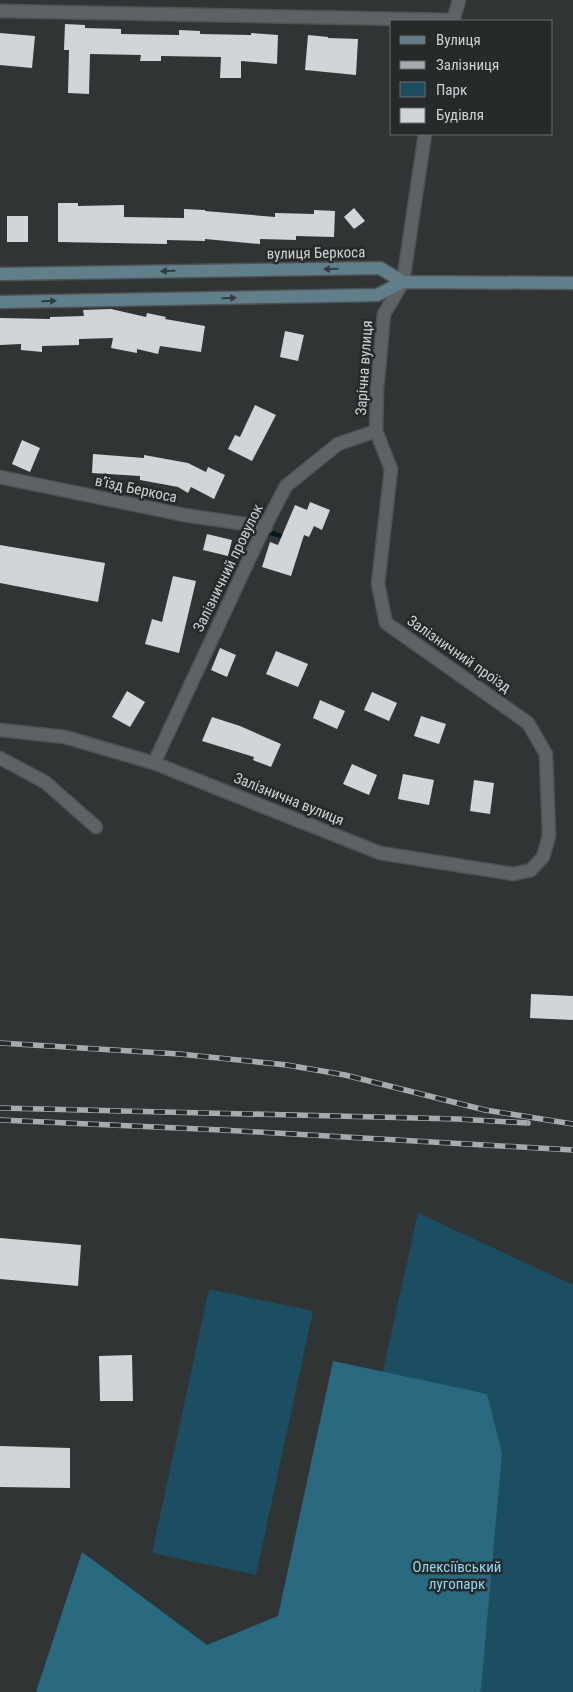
<svg xmlns="http://www.w3.org/2000/svg" width="573" height="1692" font-family="'Roboto Condensed',sans-serif">
	<style>
		.green { fill: #1b4e60 }
		.forest { fill: #296a81 }
		.lines { fill: none; stroke-linecap: round; stroke-linejoin: round }
		.stream { stroke: #071a22; stroke-width: 5 }
		.building { fill: #d0d5d7 }
		.street-casing { stroke: #4f5254; stroke-width: 15 }
		.secondary-casing { stroke: #4f5254; stroke-width: 15 }
		.street { stroke: #5d6264; stroke-width: 12 }
		.secondary { stroke: #607f8b; stroke-width: 12 }
		.rail-casing { stroke: #a8abad; stroke-width: 5.5 }
		.rail { stroke: #262a2b; stroke-width: 4; stroke-dasharray: 11; stroke-linecap: butt }
		.oneway { fill: #323b3e }
		.labels { text-anchor: middle; stroke-width: 5; stroke-linejoin: round; paint-order: stroke }
		.street-label { font-size: 15px; fill: #cfd1d3; stroke: #262a2b }
		.park-label { font-size: 15px; fill: #8fd8f6; stroke: #262a2b }
	</style>
	<rect width="100%" height="100%" fill="#303435"/>
	<!-- green -->
	<path class="green" d="M 418,1213 L 573,1285 L 573,1692 L 243,1692 L 328,1619 Z
		M 209,1289 L 313,1311 L 256,1575 L 152,1553 Z"/>
	<!-- forest -->
	<path class="forest" d="M 333,1361 L 487,1394 L 502,1453 L 481,1689 L 479,1692 L 36,1692 L 82,1552 L 207,1645 L 278,1616 Z"/>
	<g class="lines">
		<!-- stream -->
		<path class="stream" d="M 262,532 L 272,533 L 287,538"/>
	</g>
	<!-- building -->
	<path class="building" d="M 65,24 L 85,25 L 85,28 L 121,29 L 121,34 L 179,35 L 179,30 L 200,31 L 200,34 L 251,35 L 251,33 L 278,35 L 277,64 L 241,61 L 241,78 L 220,78 L 221,57 L 161,56 L 161,61 L 140,61 L 141,55 L 90,54 L 89,94 L 68,93 L 69,50 L 64,50 Z
		M 0,33 L 35,36 L 32,68 L 0,65 Z
		M 308,35 L 328,37 L 328,38 L 358,39 L 356,75 L 305,70 Z
		M 58,203 L 78,203 L 78,206 L 124,205 L 124,217 L 184,218 L 184,209 L 205,210 L 205,211 L 275,217 L 275,213 L 314,214 L 314,210 L 335,211 L 334,237 L 296,236 L 296,240 L 260,239 L 260,244 L 205,239 L 205,241 L 167,240 L 167,244 L 58,242 Z
		M 354,208 L 365,221 L 354,229 L 344,217 Z
		M 7,216 L 28,216 L 28,242 L 7,242 Z
		M 111,309 L 146,317 L 147,313 L 166,317 L 165,319 L 205,326 L 201,352 L 160,346 L 158,354 L 137,349 L 137,353 L 111,348 L 113,338 L 79,339 L 79,345 L 42,346 L 42,352 L 21,350 L 21,344 L 0,345 L 0,318 L 50,319 L 50,317 L 84,316 L 83,310 Z
		M 285,331 L 304,335 L 298,361 L 280,357 Z
		M 255,405 L 276,415 L 252,461 L 228,449 L 235,435 L 240,437 Z
		M 22,440 L 40,448 L 30,472 L 12,464 Z
		M 93,454 L 144,458 L 144,455 L 188,463 L 206,472 L 208,467 L 225,475 L 214,499 L 191,487 L 188,493 L 178,487 L 140,480 L 140,476 L 92,473 Z
		M 310,502 L 330,510 L 322,530 L 314,526 L 309,537 L 304,535 L 291,576 L 262,567 L 270,542 L 278,545 L 295,505 L 307,510 Z
		M 207,534 L 232,540 L 228,556 L 203,550 Z
		M 0,545 L 105,563 L 98,602 L 0,583 Z
		M 173,576 L 196,581 L 179,653 L 145,644 L 152,619 L 162,622 Z
		M 220,648 L 236,655 L 227,677 L 211,670 Z
		M 276,651 L 308,664 L 298,687 L 266,674 Z
		M 127,691 L 145,702 L 130,727 L 112,717 Z
		M 372,692 L 397,703 L 389,721 L 364,710 Z
		M 320,700 L 345,711 L 337,729 L 313,718 Z
		M 421,716 L 446,724 L 439,744 L 414,736 Z
		M 212,717 L 240,726 L 281,744 L 271,767 L 253,760 L 254,757 L 202,741 Z
		M 352,764 L 377,775 L 369,795 L 343,784 Z
		M 403,774 L 434,780 L 429,805 L 398,799 Z
		M 474,780 L 494,783 L 490,814 L 470,811 Z
		M 531,994 L 573,996 L 573,1020 L 530,1018 Z
		M 0,1238 L 81,1245 L 78,1286 L 0,1279 Z
		M 132,1355 L 133,1401 L 100,1401 L 99,1356 Z
		M 0,1446 L 70,1448 L 70,1488 L 0,1487 Z"/>
	<g class="lines">
		<defs>
			<path id="street" d="M 0,11 L 453,20
				M 453,21 L 459,0
				M 0,477 L 184,515 L 266,527
				M 0,730 L 65,737 L 154,763 L 380,853 L 513,874 L 531,870 L 543,857 L 549,836 L 546,754 L 528,723 L 386,623 L 378,584 L 391,469 L 376,431 L 377,390 L 384,314 L 403,282 L 425,134
				M 0,758 L 45,782 L 96,827
				M 154,763 L 260,536 L 286,486 L 338,444 L 376,431"/>
			<path id="secondary" d="M 0,274 L 380,268 L 403,282
				M 0,302 L 377,295 L 403,282 L 573,283"/>
		</defs>
		<!-- street casing -->
		<use href="#street" class="street-casing"/>
		<!-- secondary casing -->
		<use href="#secondary" class="secondary-casing"/>
		<!-- street -->
		<use href="#street" class="street"/>
		<!-- secondary -->
		<use href="#secondary" class="secondary"/>
		<defs>
			<path id="rail" d="M 0,1043 L 179,1054 L 287,1065 L 345,1075 L 485,1110 L 573,1124
				M 0,1108 L 457,1119 L 528,1123
				M 0,1120 L 222,1130 L 573,1150"/>
		</defs>
		<!-- rail casing -->
		<use href="#rail" class="rail-casing"/>
		<!-- rail -->
		<use href="#rail" class="rail"/>
	</g>
	<!-- one-way arrows -->
	<defs><path id="oneway-solid" d="M-6-.8H1V-3.2L6.5 0L1 3.2V.8H-6Z" transform="scale(1.25)"/></defs>
	<g class="oneway">
		<use href="#oneway-solid" transform="translate(331 269) rotate(179)"/>
		<use href="#oneway-solid" transform="translate(168 271) rotate(179)"/>
		<use href="#oneway-solid" transform="translate(229 298) rotate(-1)"/>
		<use href="#oneway-solid" transform="translate(49 301) rotate(-1)"/>
	</g>
	<g class="labels">
		<!-- street labels -->
		<g class="street-label">
			<text transform="translate(316 253) rotate(-1)" y="5">вулиця Беркоса</text>
			<text transform="translate(364 368) rotate(-86)" y="5">Зарічна вулиця</text>
			<text transform="translate(136 489) rotate(12)" y="5">в’їзд Беркоса</text>
			<text transform="translate(228 568) rotate(-64)" y="5">Залізничний провулок</text>
			<text transform="translate(459 654) rotate(35)" y="5">Залізничний проїзд</text>
			<text transform="translate(289 799) rotate(22)" y="5">Залізнична вулиця</text>
		</g>
		<!-- park labels -->
		<g class="park-label">
			<text x="457" y="1572">Олексіївський<tspan x="457" dy="17">лугопарк</tspan></text>
		</g>
	</g>
	<!-- legend -->
	<rect x="390" y="20" width="162" height="115" fill="#262a2b" stroke="#6a6d6e"/>
	<rect x="400" y="36" width="25" height="8" fill="#607f8b" stroke="#6a6d6e"/>
	<text x="436" y="45" font-size="15" fill="#cfd1d3">Вулиця</text>
	<rect x="400" y="61" width="25" height="8" fill="#a8abad" stroke="#6a6d6e"/>
	<text x="436" y="70" font-size="15" fill="#cfd1d3">Залізниця</text>
	<rect x="400" y="82" width="25" height="15" fill="#1b4e60" stroke="#6a6d6e"/>
	<text x="436" y="95" font-size="15" fill="#cfd1d3">Парк</text>
	<rect x="400" y="108" width="25" height="15" fill="#d0d5d7" stroke="#6a6d6e"/>
	<text x="436" y="120" font-size="15" fill="#cfd1d3">Будівля</text>
</svg>
